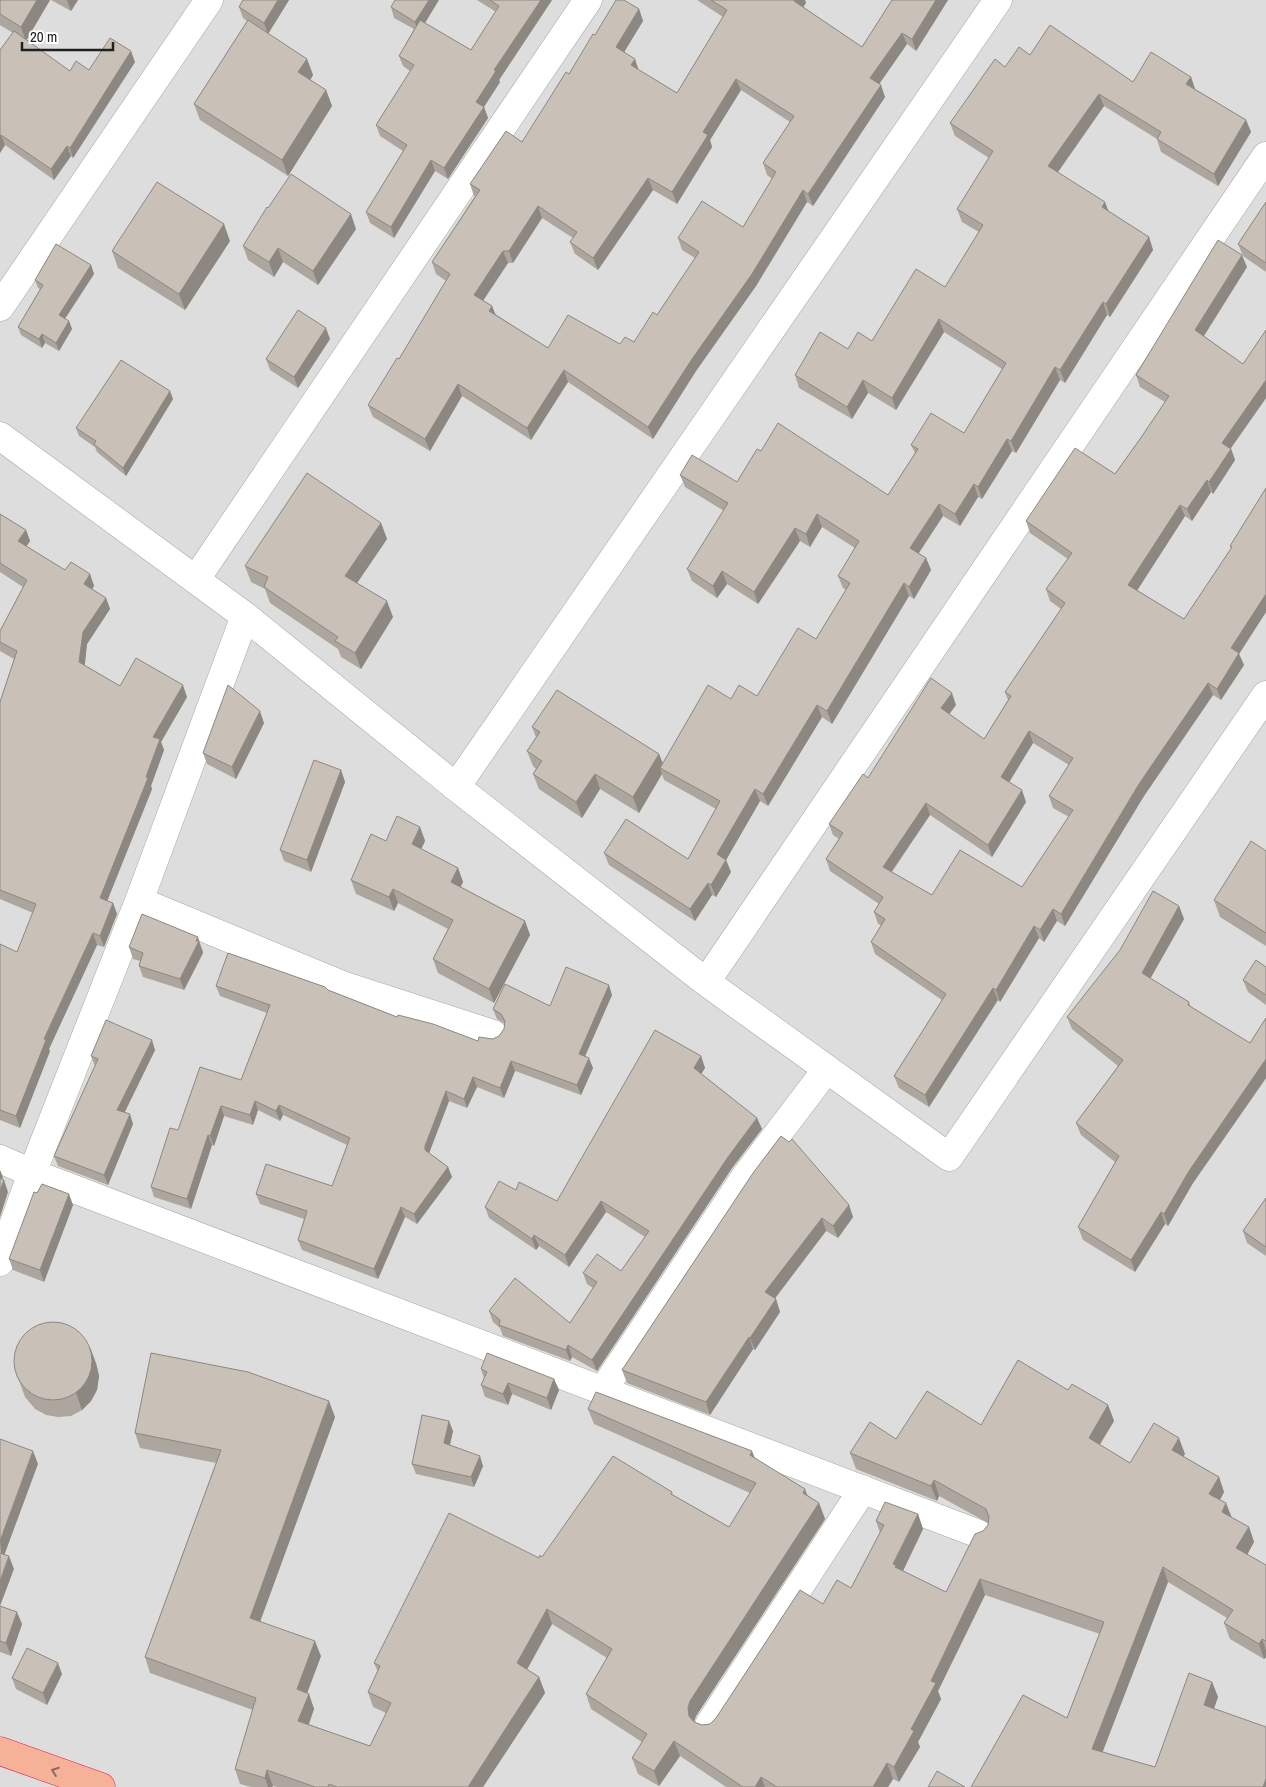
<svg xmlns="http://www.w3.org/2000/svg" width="1266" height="1787" font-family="'Archivo Narrow',sans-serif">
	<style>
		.residential { fill: #dedddd }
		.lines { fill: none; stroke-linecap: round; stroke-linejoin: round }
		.minor-casing { stroke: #a7a7a7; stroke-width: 29 }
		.trunk-casing { stroke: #e61b54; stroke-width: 29 }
		.minor { stroke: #fff; stroke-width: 28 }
		.trunk { stroke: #f6b299; stroke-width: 28 }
		.wall { fill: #ada69e; fill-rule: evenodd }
		.shaded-wall { fill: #8d8781 }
		.building { fill: #c9c1b8; stroke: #8d8781; fill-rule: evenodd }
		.oneway { stroke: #8b695c }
	</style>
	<rect width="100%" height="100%" fill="#f1eee6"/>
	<!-- residential -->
	<path class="residential" d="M 0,0 L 1266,0 L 1266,1787 L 0,1787 Z"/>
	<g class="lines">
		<defs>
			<path id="minor" d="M 0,307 L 209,0
				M 0,436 L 245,616 L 456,787 L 706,982 L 949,1157 L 1266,695
				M 196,579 L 588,0
				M 456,787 L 998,0
				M 139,901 L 342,985 L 493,1034
				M 706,982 L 1266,156
				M 0,1159 L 32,1173 L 979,1534
				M 0,1262 L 32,1173 L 139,901 L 245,616
				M 603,1390 L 745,1177 L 827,1069
				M 709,1725 L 863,1489"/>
			<path id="trunk" d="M 0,1751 L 101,1787"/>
		</defs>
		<!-- minor casing -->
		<use href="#minor" class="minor-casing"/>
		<!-- trunk casing -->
		<use href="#trunk" class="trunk-casing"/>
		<!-- minor -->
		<use href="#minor" class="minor"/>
		<!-- trunk -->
		<use href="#trunk" class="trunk"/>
	</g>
	<!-- wall -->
	<path class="wall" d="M 0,0 L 50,0 L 26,40 L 70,71 L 89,70 L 135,62 L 73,158 L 71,156 L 54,180 L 5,145 L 0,153 L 0,50 L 13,33 L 0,25 Z
		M 51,0 L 78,0 L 71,11 Z
		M 243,0 L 289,0 L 268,34 L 307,59 L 313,75 L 310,80 L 326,90 L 332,106 L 288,176 L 200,120 L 194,104 L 247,21 L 243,18 L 239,7 Z
		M 477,0 L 552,0 L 499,80 L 500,82 L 484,107 L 488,118 L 448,179 L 435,171 L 394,238 L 370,223 L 366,212 L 403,151 L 380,136 L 376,125 L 410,71 L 403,66 L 399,56 L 414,29 L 394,18 L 391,7 L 425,23 L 471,50 L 496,12 Z
		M 697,0 L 805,0 L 806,3 L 803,7 L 862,47 L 892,0 L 948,0 L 916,51 L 907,44 L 879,84 L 885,97 L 813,206 L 807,202 L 756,286 L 696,371 L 653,439 L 568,382 L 531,440 L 462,396 L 430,451 L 373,417 L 368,405 L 399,359 L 446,281 L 436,274 L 432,262 L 475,196 L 474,196 L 470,184 L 522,142 L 595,35 L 639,9 L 643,21 L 624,52 L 639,70 L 677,93 L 723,17 ZM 741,90 L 790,122 L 763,163 L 767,175 L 772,179 L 743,227 L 678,238 L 682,250 L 695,258 L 657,315 L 634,342 L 620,344 L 548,348 L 495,314 L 492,306 L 483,300 L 508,263 L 513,263 L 542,218 L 573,238 L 570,242 L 575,254 L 598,270 L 653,190 L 677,204 L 712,147 L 710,140 Z
		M 1030,55 L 1133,82 L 1191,77 L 1195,89 L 1246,120 L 1251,132 L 1218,186 L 1161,152 L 1157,139 L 1104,106 L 1058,172 L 1108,211 L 1149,237 L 1153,250 L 1110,317 L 1107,315 L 1065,383 L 1060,380 L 1016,453 L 1012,451 L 982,499 L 978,497 L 960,526 L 943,516 L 919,553 L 926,558 L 931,570 L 914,599 L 909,596 L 832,724 L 822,717 L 768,806 L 760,801 L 726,860 L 731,872 L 716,897 L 712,895 L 695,921 L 609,865 L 604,853 L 688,859 L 716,809 L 664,780 L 662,774 L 639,813 L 600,789 L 582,818 L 539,789 L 533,774 L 536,769 L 533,766 L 527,751 L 536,737 L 532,727 L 659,754 L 663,763 L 731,699 L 757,696 L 816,639 L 846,590 L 843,588 L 838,576 L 855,548 L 822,527 L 810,547 L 800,541 L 758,604 L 727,584 L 717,598 L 692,581 L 687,569 L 724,511 L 685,487 L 680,475 L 737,482 L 761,451 L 888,495 L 915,453 L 911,445 L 964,433 L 1002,369 L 944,332 L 896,410 L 868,393 L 852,419 L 799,388 L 795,375 L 848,349 L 872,341 L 945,287 L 979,232 L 962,222 L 957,209 L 989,158 L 955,136 L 950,123 L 1005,67 Z
		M 1266,202 L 1266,272 L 1243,256 L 1238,244 Z
		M 268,208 L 356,229 L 318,285 L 283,262 L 274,277 L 248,260 L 243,246 Z
		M 230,241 L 185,310 L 118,268 L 112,251 Z
		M 91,265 L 94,274 L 65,319 L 69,321 L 72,329 L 59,351 L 45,343 L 42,348 L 21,335 L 18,327 L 40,289 L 38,288 L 35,280 Z
		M 1247,267 L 1204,336 L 1243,364 L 1266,330 L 1266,398 L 1231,448 L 1235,460 L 1213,494 L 1211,492 L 1192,521 L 1185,516 L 1137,590 L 1184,619 L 1231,549 L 1230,546 L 1266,488 L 1266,612 L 1239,654 L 1244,665 L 1221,700 L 1213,695 L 1144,796 L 1065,926 L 1057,921 L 1044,942 L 1039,938 L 1000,1002 L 998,1000 L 929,1107 L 899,1088 L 894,1076 L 942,1000 L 875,954 L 871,942 L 881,925 L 878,924 L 874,912 L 879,904 L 830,871 L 826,859 L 839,839 L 833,835 L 829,824 L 868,778 L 956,705 L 949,714 L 984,739 L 1008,700 L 1005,692 L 1061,609 L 1050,601 L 1046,589 L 1068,559 L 1030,533 L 1026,521 L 1115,474 L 1140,439 L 1165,402 L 1140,387 L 1136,375 ZM 1033,743 L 1069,765 L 1049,796 L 1053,808 L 1069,817 L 1022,887 L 932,895 L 892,872 L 930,815 L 992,857 L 1026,802 L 1009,782 Z
		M 330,339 L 298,388 L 270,370 L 266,359 Z
		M 173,399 L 126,476 L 97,452 L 95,447 L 79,436 L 76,428 Z
		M 0,514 L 26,530 L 30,541 L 26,546 L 65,570 L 90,574 L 94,586 L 92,589 L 106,598 L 110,609 L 87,644 L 84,665 L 120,686 L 187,697 L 161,742 L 164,750 L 151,786 L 152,789 L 107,901 L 113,903 L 117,914 L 104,947 L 97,945 L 49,1049 L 50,1051 L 20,1128 L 0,1120 L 0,944 L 17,952 L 33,913 L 0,899 L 0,702 L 14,659 L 0,651 L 0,631 L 23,587 L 0,572 Z
		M 381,523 L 387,539 L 357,583 L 393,617 L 361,669 L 341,657 L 338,649 L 270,603 L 265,589 L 251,582 L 245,566 Z
		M 264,723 L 236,779 L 207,764 L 203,753 Z
		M 341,770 L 345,782 L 311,872 L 284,861 L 280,850 Z
		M 420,827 L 425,841 L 421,849 L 458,868 L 463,882 L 461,887 L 525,921 L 530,935 L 494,1003 L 438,973 L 433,959 L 448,929 L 398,903 L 394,911 L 356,894 L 351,880 L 386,841 Z
		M 1266,851 L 1266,946 L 1220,917 L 1214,900 Z
		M 1179,906 L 1184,919 L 1150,979 L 1189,1002 L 1191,1007 L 1250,1043 L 1266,1018 L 1266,1078 L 1193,1183 L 1168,1226 L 1165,1224 L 1135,1272 L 1083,1240 L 1078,1227 L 1115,1162 L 1081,1135 L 1076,1123 L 1118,1066 L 1072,1029 L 1067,1017 Z
		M 129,947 L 202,948 L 203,953 L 184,990 L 143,977 L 139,966 L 140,961 L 133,959 Z
		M 1266,967 L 1266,1005 L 1248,992 L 1243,980 Z
		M 216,986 L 328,990 L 397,1017 L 478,1041 L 493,1039 L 499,1036 L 504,1029 L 505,1024 L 497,1019 L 493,1009 L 550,1006 L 612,995 L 585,1056 L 593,1068 L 581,1095 L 515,1071 L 504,1098 L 477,1087 L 467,1108 L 449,1101 L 429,1153 L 448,1167 L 452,1177 L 417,1224 L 405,1217 L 378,1279 L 302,1250 L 298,1240 L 304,1219 L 260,1204 L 256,1194 L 332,1186 L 347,1145 L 283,1115 L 280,1121 L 258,1110 L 253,1125 L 224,1116 L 214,1146 L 212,1145 L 191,1209 L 154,1197 L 151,1187 L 178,1130 L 241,1080 L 267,1013 L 220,996 Z
		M 155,1050 L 124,1113 L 133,1124 L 108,1185 L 58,1166 L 54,1156 L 95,1066 L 91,1056 Z
		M 701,1056 L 705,1068 L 701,1074 L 757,1118 L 762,1129 L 732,1168 L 597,1371 L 572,1357 L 570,1361 L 503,1336 L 500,1328 L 493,1322 L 489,1311 L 570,1323 L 593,1288 L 587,1284 L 583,1273 L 621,1271 L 645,1237 L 606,1212 L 569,1267 L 539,1246 L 536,1250 L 489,1218 L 485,1207 L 516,1190 L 557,1201 Z
		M 781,1136 L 849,1205 L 853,1217 L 838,1238 L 826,1231 L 775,1298 L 776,1299 L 780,1312 L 755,1350 L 753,1349 L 710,1415 L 627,1383 L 622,1370 Z
		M 37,1193 L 73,1205 L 44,1282 L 13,1270 L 9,1259 Z
		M 1266,1198 L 1266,1256 L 1247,1243 L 1243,1231 Z
		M 96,1363 L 99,1376 L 97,1390 L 91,1401 L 82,1410 L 71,1416 L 58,1417 L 46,1415 L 35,1409 L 25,1397 L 14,1367 Z
		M 481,1369 L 554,1379 L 559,1390 L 551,1410 L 512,1394 L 508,1405 L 485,1397 L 481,1385 L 484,1378 Z
		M 1068,1390 L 1108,1405 L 1114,1421 L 1100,1445 L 1130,1463 L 1185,1454 L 1183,1456 L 1219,1477 L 1224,1492 L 1220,1500 L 1226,1503 L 1231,1517 L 1249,1527 L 1254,1542 L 1247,1555 L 1266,1565 L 1266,1657 L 1264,1659 L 1230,1639 L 1224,1623 L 1227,1618 L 1168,1582 L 1102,1752 L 1155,1767 L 1212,1682 L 1218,1697 L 1214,1708 L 1266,1787 L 971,1787 L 1067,1718 L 1100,1634 L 985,1595 L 938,1691 L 941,1699 L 918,1742 L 920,1747 L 899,1782 L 893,1779 L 888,1787 L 726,1787 L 680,1756 L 659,1786 L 638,1774 L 632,1758 L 642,1742 L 591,1709 L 586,1694 L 607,1658 L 552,1624 L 527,1670 L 539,1677 L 545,1693 L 483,1787 L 277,1787 L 273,1786 L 272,1787 L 251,1787 L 240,1784 L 235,1769 L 253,1710 L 150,1673 L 145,1657 L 216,1463 L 140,1448 L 135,1433 L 335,1417 L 260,1621 L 321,1656 L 307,1693 L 309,1694 L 314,1709 L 309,1725 L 370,1746 L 386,1713 L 373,1707 L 368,1692 L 378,1672 L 374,1663 L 539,1558 L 672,1492 L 673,1495 L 729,1527 L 750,1493 L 594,1424 L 588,1409 L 755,1458 L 819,1503 L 825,1519 L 696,1716 L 694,1722 L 702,1725 L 710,1724 L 716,1718 L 823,1604 L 851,1588 L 880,1533 L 876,1521 L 918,1514 L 923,1529 L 903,1571 L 946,1592 L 983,1531 L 988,1525 L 988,1523 L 939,1496 L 937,1501 L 856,1469 L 850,1453 L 896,1439 L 981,1425 Z
		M 453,1431 L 450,1445 L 483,1466 L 474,1487 L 416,1474 L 412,1464 Z
		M 0,1606 L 22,1624 L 11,1656 L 0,1652 Z
		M 62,1674 L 47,1705 L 16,1689 L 12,1678 Z"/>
	<!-- shaded-wall -->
	<path class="shaded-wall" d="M 37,0 L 50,0 L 26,41 L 21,27 Z
		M 67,0 L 78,0 L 71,11 Z
		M 278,0 L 289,0 L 268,34 L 264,23 Z
		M 429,0 L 439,0 L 419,33 L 415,22 Z
		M 541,0 L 552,0 L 499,80 L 500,82 L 480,113 L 476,102 L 494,70 Z
		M 795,0 L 805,0 L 806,3 L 799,13 L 794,1 Z
		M 936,0 L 948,0 L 916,51 L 912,39 Z
		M 639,9 L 643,21 L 620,59 L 616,47 Z
		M 902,33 L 907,44 L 875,90 L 870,78 Z
		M 131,51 L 135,62 L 73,158 L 70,148 Z
		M 307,59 L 313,75 L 305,89 L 298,72 Z
		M 635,59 L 639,71 L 631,65 Z
		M 1191,77 L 1195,89 L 1186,84 Z
		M 736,79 L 741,90 L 710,140 L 712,147 L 677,204 L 672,192 L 703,132 Z
		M 881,85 L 885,97 L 813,206 L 808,194 Z
		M 326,90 L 332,106 L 288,176 L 282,160 Z
		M 1099,94 L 1104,106 L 1053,179 L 1048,166 Z
		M 484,107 L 488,118 L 448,179 L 444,168 Z
		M 1246,120 L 1251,132 L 1218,186 L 1214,174 Z
		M 1,135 L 5,145 L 0,153 L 0,137 Z
		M 67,146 L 71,156 L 54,180 L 51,169 Z
		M 431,160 L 435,171 L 394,238 L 391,227 Z
		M 648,178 L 653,190 L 598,270 L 593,258 Z
		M 803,190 L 807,202 L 756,286 L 696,371 L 653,439 L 648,427 L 692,359 Z
		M 1105,202 L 1110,215 L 1102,207 Z
		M 538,206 L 542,218 L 513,263 L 509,251 Z
		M 351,214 L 356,229 L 318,285 L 313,271 Z
		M 224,224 L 230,241 L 185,310 L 179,294 Z
		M 1149,237 L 1153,250 L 1110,317 L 1106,304 Z
		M 278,248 L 283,262 L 274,277 L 269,262 Z
		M 503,251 L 508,263 L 479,307 L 474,295 Z
		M 1242,255 L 1247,267 L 1200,342 L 1195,330 Z
		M 91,265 L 94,274 L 62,323 L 59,315 Z
		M 1103,302 L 1107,315 L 1065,383 L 1060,370 Z
		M 492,306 L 497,318 L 489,311 Z
		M 939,319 L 944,332 L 896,410 L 892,398 Z
		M 69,321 L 72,329 L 59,351 L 56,343 Z
		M 326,328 L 330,339 L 298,388 L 294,377 Z
		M 42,334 L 45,343 L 42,348 L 39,339 Z
		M 1055,367 L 1060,380 L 1016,453 L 1011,441 Z
		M 564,370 L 568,382 L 531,440 L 527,428 Z
		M 863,380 L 868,393 L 852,419 L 847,407 Z
		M 1266,380 L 1266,398 L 1226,455 L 1222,443 Z
		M 458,384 L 462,396 L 430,451 L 425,439 Z
		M 170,391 L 173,399 L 126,476 L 123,468 Z
		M 1007,439 L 1012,451 L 982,499 L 978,487 Z
		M 1231,449 L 1235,460 L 1213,494 L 1209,482 Z
		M 1207,480 L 1211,492 L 1192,521 L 1187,509 Z
		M 974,484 L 978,497 L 960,526 L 955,514 Z
		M 939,504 L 943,516 L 914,560 L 910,548 Z
		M 1180,505 L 1185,516 L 1133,597 L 1128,585 Z
		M 817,514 L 822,527 L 810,547 L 806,534 Z
		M 381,523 L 387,539 L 351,592 L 345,576 Z
		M 795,528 L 800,541 L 758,604 L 754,592 Z
		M 26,530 L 30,541 L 22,553 L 18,541 Z
		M 926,558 L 931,570 L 914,599 L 909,587 Z
		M 722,571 L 727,584 L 717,598 L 713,586 Z
		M 90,574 L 94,586 L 88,595 L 84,584 Z
		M 904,583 L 909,596 L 832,724 L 827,711 Z
		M 1266,594 L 1266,612 L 1239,654 L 1244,665 L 1221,700 L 1217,689 L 1231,648 Z
		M 106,598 L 110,609 L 87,644 L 84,673 L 79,662 L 83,632 Z
		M 387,601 L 393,617 L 361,669 L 355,653 Z
		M 1208,683 L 1213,695 L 1144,796 L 1065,926 L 1061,914 L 1139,784 Z
		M 183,685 L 187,697 L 161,742 L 164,750 L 151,786 L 152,789 L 104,909 L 100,898 L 146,777 L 153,737 Z
		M 952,693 L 956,705 L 945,720 L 941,708 Z
		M 817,705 L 822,717 L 768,806 L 763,794 Z
		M 260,711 L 264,723 L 236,779 L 232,767 Z
		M 1029,731 L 1033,743 L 1005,789 L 1001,777 Z
		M 659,754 L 665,770 L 660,768 L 662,774 L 639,813 L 633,797 Z
		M 341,770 L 345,782 L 311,872 L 307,860 Z
		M 595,774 L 600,789 L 582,818 L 576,802 Z
		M 755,789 L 760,801 L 722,867 L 717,854 Z
		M 1022,790 L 1026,802 L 992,857 L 988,845 Z
		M 926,803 L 930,815 L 887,878 L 883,867 Z
		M 420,827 L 425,841 L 417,858 L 412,844 Z
		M 726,860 L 731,872 L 716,897 L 711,885 Z
		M 458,868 L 463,882 L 456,896 L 451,882 Z
		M 708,883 L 712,895 L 695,921 L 690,909 Z
		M 393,889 L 398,903 L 394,911 L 389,897 Z
		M 113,903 L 117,914 L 104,947 L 100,936 Z
		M 1179,906 L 1184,919 L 1146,986 L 1142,973 Z
		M 1053,909 L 1057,921 L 1044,942 L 1040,930 Z
		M 525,921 L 530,935 L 494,1003 L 489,989 Z
		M 1034,926 L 1039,938 L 1000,1002 L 996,990 Z
		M 93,933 L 97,945 L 49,1049 L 50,1051 L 20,1128 L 16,1116 L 44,1039 Z
		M 198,937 L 203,953 L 184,990 L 180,979 Z
		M 609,985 L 612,995 L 582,1063 L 579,1054 Z
		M 993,988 L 998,1000 L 929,1107 L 925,1095 Z
		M 152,1040 L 155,1050 L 121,1120 L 117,1110 Z
		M 701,1056 L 705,1068 L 698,1079 L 694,1068 Z
		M 589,1058 L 593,1068 L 581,1095 L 577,1085 Z
		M 1266,1059 L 1266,1078 L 1193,1183 L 1168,1226 L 1164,1214 L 1189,1171 Z
		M 511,1061 L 515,1071 L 504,1098 L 500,1088 Z
		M 473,1077 L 477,1087 L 467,1108 L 464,1099 Z
		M 446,1091 L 449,1101 L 428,1156 L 425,1150 L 425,1146 Z
		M 255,1101 L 258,1110 L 253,1125 L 250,1115 Z
		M 279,1105 L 283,1115 L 280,1121 L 276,1111 Z
		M 221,1106 L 224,1116 L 214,1146 L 210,1136 Z
		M 130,1114 L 133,1124 L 108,1185 L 104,1175 Z
		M 757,1118 L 762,1129 L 732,1168 L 597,1371 L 592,1360 L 728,1157 Z
		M 208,1135 L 212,1145 L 191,1209 L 187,1199 Z
		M 448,1167 L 452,1177 L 417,1224 L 414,1214 Z
		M 0,1170 L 3,1177 L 0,1184 Z
		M 4,1180 L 8,1192 L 0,1217 L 0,1191 Z
		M 69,1194 L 73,1205 L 44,1282 L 40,1270 Z
		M 601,1201 L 606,1212 L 569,1267 L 565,1255 Z
		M 849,1205 L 853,1217 L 838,1238 L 833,1226 Z
		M 401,1207 L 405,1217 L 378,1279 L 374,1269 Z
		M 1161,1212 L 1165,1224 L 1135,1272 L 1131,1260 Z
		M 822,1218 L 826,1231 L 770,1305 L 765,1292 Z
		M 534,1235 L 539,1246 L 536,1250 L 532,1239 Z
		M 776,1299 L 780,1312 L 755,1350 L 750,1338 Z
		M 749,1337 L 753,1349 L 710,1415 L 706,1402 Z
		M 568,1345 L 572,1357 L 570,1361 L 566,1350 Z
		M 90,1347 L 96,1363 L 99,1376 L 97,1390 L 91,1401 L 82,1410 L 76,1393 Z
		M 554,1379 L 559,1390 L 551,1410 L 547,1398 Z
		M 508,1383 L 512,1394 L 508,1405 L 503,1394 Z
		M 329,1401 L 335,1417 L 256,1633 L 250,1618 Z
		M 1108,1405 L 1114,1421 L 1094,1453 L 1089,1438 Z
		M 449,1421 L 453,1431 L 448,1453 L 444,1443 Z
		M 1179,1438 L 1185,1454 L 1178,1465 L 1172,1450 Z
		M 33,1451 L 38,1464 L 1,1564 L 0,1541 Z
		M 752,1451 L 758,1466 L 750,1455 Z
		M 480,1456 L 483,1466 L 474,1487 L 471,1477 Z
		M 1219,1477 L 1224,1492 L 1215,1509 L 1209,1494 Z
		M 934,1480 L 939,1496 L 937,1501 L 931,1486 Z
		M 805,1489 L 811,1505 L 803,1493 Z
		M 819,1503 L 825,1519 L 696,1716 L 693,1724 L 689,1716 L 688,1708 L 690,1701 Z
		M 1226,1503 L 1232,1518 L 1222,1512 Z
		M 918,1514 L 923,1529 L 900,1577 L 893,1564 Z
		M 1249,1527 L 1254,1542 L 1242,1564 L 1236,1548 Z
		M 9,1556 L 14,1569 L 0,1606 L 0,1581 Z
		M 1163,1567 L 1168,1582 L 1098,1764 L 1092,1749 Z
		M 980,1579 L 985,1595 L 938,1691 L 941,1699 L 918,1742 L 920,1747 L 899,1782 L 894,1767 L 911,1729 L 931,1681 Z
		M 547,1609 L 552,1624 L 522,1678 L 517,1663 Z
		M 17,1612 L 22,1624 L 11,1656 L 6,1643 Z
		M 1262,1639 L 1266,1650 L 1266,1657 L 1264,1659 L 1259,1644 Z
		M 315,1641 L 321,1656 L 303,1704 L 297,1689 Z
		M 58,1663 L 62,1674 L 47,1705 L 43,1693 Z
		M 539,1677 L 545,1693 L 483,1787 L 468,1787 Z
		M 1212,1682 L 1218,1697 L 1210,1720 L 1204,1705 Z
		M 309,1694 L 314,1709 L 304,1736 L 298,1721 Z
		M 674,1741 L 680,1756 L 659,1786 L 654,1771 Z
		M 887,1763 L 893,1779 L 888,1787 L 873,1787 Z
		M 267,1770 L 273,1786 L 272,1787 L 268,1787 L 265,1778 Z
		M 761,1777 L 765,1787 L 755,1787 Z
		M 1266,1778 L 1266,1787 L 1263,1787 Z"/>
	<!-- building -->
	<path class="building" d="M 0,0 L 37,0 L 21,27 L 0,14 Z
		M 243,0 L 278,0 L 264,23 L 239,7 Z
		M 395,0 L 429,0 L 415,22 L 391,7 Z
		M 490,0 L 541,0 L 494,70 L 496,71 L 476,102 L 484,107 L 444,168 L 431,160 L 391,227 L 366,212 L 407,145 L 376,125 L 414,65 L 399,56 L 420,20 L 471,50 L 499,6 Z
		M 616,0 L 624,0 L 639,9 L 616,47 L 635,59 L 631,65 L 677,93 L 727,10 L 711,0 L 795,0 L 794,1 L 862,47 L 892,0 L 936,0 L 912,39 L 902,33 L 870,78 L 881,85 L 808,194 L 803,190 L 752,274 L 692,359 L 648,427 L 564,370 L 527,428 L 458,384 L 425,439 L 368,405 L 397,358 L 399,359 L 450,274 L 432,262 L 480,190 L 470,184 L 506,131 L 522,142 L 566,72 L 569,74 L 593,34 L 595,35 ZM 736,79 L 794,116 L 763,163 L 776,172 L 743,227 L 702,201 L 678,238 L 699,252 L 657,315 L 653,312 L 634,342 L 625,337 L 620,344 L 568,315 L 548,348 L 489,311 L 492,306 L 474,295 L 503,251 L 509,251 L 538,206 L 577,232 L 570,242 L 593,258 L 648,178 L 672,192 L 708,135 L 703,132 Z
		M 248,20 L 307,59 L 298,72 L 326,90 L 282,160 L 194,104 Z
		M 1050,25 L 1133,82 L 1151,52 L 1191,77 L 1186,84 L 1246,120 L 1214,174 L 1157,139 L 1161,132 L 1099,94 L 1048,166 L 1105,202 L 1102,207 L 1149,237 L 1106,304 L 1103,302 L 1060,370 L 1055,367 L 1011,441 L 1007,439 L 978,487 L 974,484 L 955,514 L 939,504 L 910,548 L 926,558 L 909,587 L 904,583 L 827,711 L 817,705 L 763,794 L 755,789 L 717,854 L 726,860 L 711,885 L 708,883 L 690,909 L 604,853 L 626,819 L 688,859 L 720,801 L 660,768 L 708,685 L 731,699 L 739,685 L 757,696 L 798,628 L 816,639 L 850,583 L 838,576 L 859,541 L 817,514 L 806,534 L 795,528 L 754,592 L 722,571 L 713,586 L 687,569 L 728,503 L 680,475 L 692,455 L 737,482 L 757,449 L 761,451 L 778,423 L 888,495 L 918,449 L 911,445 L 931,413 L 964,433 L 1006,363 L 939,319 L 892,398 L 863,380 L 847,407 L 795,375 L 820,332 L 848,349 L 858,332 L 872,341 L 916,269 L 945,287 L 983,225 L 957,209 L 993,151 L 950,123 L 995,59 L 1005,67 L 1019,47 L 1030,55 Z
		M 14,31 L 70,71 L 76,61 L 89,70 L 110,38 L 131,51 L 70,148 L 67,146 L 51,169 L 1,135 L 0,137 L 0,50 Z
		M 291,174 L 351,214 L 313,271 L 278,248 L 269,262 L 243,246 L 267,207 L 268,208 Z
		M 157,182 L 224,224 L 179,294 L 112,251 Z
		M 1266,202 L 1266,263 L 1238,244 Z
		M 1218,240 L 1242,255 L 1195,330 L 1243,364 L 1266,330 L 1266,380 L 1222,443 L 1231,449 L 1209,482 L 1207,480 L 1187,509 L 1180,505 L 1128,585 L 1184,619 L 1232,547 L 1230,546 L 1266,488 L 1266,594 L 1231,648 L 1239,653 L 1217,689 L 1208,683 L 1139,784 L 1061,914 L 1053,909 L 1040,930 L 1034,926 L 996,990 L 993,988 L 925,1095 L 894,1076 L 946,994 L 871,942 L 885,919 L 874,912 L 883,897 L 826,859 L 843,833 L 829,824 L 863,774 L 868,778 L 931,678 L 952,693 L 941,708 L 984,739 L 1011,696 L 1005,692 L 1065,603 L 1046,589 L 1072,553 L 1026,521 L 1075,448 L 1115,474 L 1140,439 L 1169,396 L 1136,375 ZM 1029,731 L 1073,758 L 1049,796 L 1073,810 L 1022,887 L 960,850 L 932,895 L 883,867 L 926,803 L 988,845 L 1022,790 L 1001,777 Z
		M 56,244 L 91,265 L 59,315 L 69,321 L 56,343 L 42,334 L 39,339 L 18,327 L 43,285 L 35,280 Z
		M 298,310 L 326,328 L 294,377 L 266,359 Z
		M 121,360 L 170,391 L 123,468 L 94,444 L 96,441 L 76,428 Z
		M 307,473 L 381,523 L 345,576 L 387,601 L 355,653 L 335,641 L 338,637 L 264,587 L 268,577 L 245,566 Z
		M 0,514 L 26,530 L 18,541 L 65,570 L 71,562 L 90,574 L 84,584 L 106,598 L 83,632 L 79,662 L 120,686 L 136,658 L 183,685 L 153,737 L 160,739 L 146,777 L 148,778 L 100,898 L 113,903 L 100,936 L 93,933 L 44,1039 L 46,1040 L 16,1116 L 0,1110 L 0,944 L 17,952 L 36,904 L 0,890 L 0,702 L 17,651 L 0,642 L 0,631 L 27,580 L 0,563 Z
		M 228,685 L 260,711 L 232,767 L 203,753 Z
		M 557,690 L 659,754 L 633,797 L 595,774 L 576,802 L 533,774 L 542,761 L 527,751 L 540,732 L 532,727 Z
		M 314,760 L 341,770 L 307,860 L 280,850 Z
		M 397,816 L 420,827 L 412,844 L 458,868 L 451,882 L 525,921 L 489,989 L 433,959 L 453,920 L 393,889 L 389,897 L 351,880 L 371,834 L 386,841 Z
		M 1251,841 L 1266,851 L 1266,933 L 1214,900 Z
		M 1153,891 L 1179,906 L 1142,973 L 1189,1002 L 1188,1005 L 1250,1043 L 1266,1018 L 1266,1059 L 1189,1171 L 1164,1214 L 1161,1212 L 1131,1260 L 1078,1227 L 1119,1156 L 1076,1123 L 1123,1060 L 1067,1017 L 1120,950 Z
		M 142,914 L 198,937 L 196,941 L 199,941 L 180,979 L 139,966 L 143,953 L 129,947 Z
		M 228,953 L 325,987 L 328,990 L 397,1017 L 398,1015 L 433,1024 L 478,1041 L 479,1037 L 493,1039 L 499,1036 L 504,1029 L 505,1021 L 501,1014 L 493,1009 L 505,984 L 550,1006 L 566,967 L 609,985 L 579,1054 L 589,1058 L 577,1085 L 511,1061 L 500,1088 L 473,1077 L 464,1099 L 446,1091 L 425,1146 L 425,1150 L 448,1167 L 414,1214 L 401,1207 L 374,1269 L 298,1240 L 307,1211 L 256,1194 L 266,1164 L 332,1186 L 350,1138 L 279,1105 L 276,1111 L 255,1101 L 250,1115 L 221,1106 L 210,1136 L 208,1135 L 187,1199 L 151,1187 L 170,1128 L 178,1130 L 200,1067 L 241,1080 L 270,1005 L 216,986 Z
		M 1256,960 L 1266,967 L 1266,995 L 1243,980 Z
		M 106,1020 L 152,1040 L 117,1110 L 130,1114 L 104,1175 L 54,1156 L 98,1059 L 91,1056 Z
		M 655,1030 L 701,1056 L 694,1068 L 757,1118 L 728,1157 L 592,1360 L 568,1345 L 566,1350 L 499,1325 L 500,1320 L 489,1311 L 515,1278 L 570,1323 L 597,1282 L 583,1273 L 597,1254 L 621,1271 L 649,1231 L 601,1201 L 565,1255 L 534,1235 L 532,1239 L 485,1207 L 499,1181 L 516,1190 L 519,1182 L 557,1201 Z
		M 781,1136 L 789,1142 L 792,1139 L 849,1205 L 833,1226 L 822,1218 L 765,1292 L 776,1299 L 750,1338 L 749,1337 L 706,1402 L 622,1370 L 753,1173 Z
		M 0,1178 L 4,1180 L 0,1191 Z
		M 42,1184 L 69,1194 L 40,1270 L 9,1259 L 34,1192 L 37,1193 Z
		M 1266,1198 L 1266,1247 L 1243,1231 Z
		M14 1361a39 39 0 1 1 78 0a39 39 0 1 1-78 0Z
		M 151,1353 L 248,1372 L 329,1401 L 250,1618 L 315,1641 L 297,1689 L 309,1694 L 298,1721 L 370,1746 L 391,1703 L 368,1692 L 380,1666 L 374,1663 L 449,1513 L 539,1558 L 540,1555 L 542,1557 L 613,1456 L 672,1492 L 671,1494 L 729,1527 L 756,1483 L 588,1409 L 596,1392 L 752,1451 L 750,1455 L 805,1489 L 803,1493 L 819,1503 L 690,1701 L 688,1708 L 689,1716 L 694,1722 L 702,1725 L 710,1724 L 716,1718 L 800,1590 L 823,1604 L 837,1580 L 851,1588 L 884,1525 L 876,1521 L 885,1502 L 918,1514 L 893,1564 L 896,1565 L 895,1567 L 946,1592 L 975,1534 L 983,1531 L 988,1525 L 989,1517 L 986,1509 L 934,1480 L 931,1486 L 850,1453 L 870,1422 L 896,1439 L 927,1391 L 981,1425 L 1018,1360 L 1068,1390 L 1072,1384 L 1108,1405 L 1089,1438 L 1130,1463 L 1154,1423 L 1179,1438 L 1172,1450 L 1219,1477 L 1209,1494 L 1226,1503 L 1222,1512 L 1249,1527 L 1236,1548 L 1266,1565 L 1266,1641 L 1262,1639 L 1259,1644 L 1224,1623 L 1233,1610 L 1163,1567 L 1092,1749 L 1155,1767 L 1189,1673 L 1212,1682 L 1204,1705 L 1266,1727 L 1266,1778 L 1263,1787 L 971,1787 L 1023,1695 L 1067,1718 L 1104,1622 L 980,1579 L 931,1681 L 936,1683 L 911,1729 L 914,1731 L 894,1767 L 887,1763 L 873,1787 L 777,1787 L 761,1777 L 755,1787 L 743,1787 L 674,1741 L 654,1771 L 632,1758 L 647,1734 L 586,1694 L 612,1649 L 547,1609 L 517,1663 L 539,1677 L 468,1787 L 337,1787 L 329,1784 L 328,1787 L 315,1787 L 267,1770 L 265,1778 L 235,1769 L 256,1698 L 145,1657 L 221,1450 L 135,1433 Z
		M 487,1353 L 554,1379 L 547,1398 L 508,1383 L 503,1394 L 481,1385 L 487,1372 L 481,1369 Z
		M 422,1415 L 449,1421 L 444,1443 L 480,1456 L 471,1477 L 412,1464 Z
		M 0,1439 L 33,1451 L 0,1541 Z
		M 0,1553 L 9,1556 L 0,1581 Z
		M 0,1606 L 17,1612 L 6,1643 L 0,1641 Z
		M 27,1648 L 58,1663 L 43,1693 L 12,1678 Z
		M 937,1771 L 965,1787 L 928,1787 Z"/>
	<!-- one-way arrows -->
	<defs><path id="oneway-chevron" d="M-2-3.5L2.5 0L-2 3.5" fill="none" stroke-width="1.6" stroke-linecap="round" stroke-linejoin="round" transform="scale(1.25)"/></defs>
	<use class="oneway" href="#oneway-chevron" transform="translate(55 1771) rotate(-160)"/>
	<!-- scale -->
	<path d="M22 42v8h91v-8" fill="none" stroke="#202020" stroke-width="2.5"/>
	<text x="30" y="42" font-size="15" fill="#202020" stroke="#ffffff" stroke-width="4" paint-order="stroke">20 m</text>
</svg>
